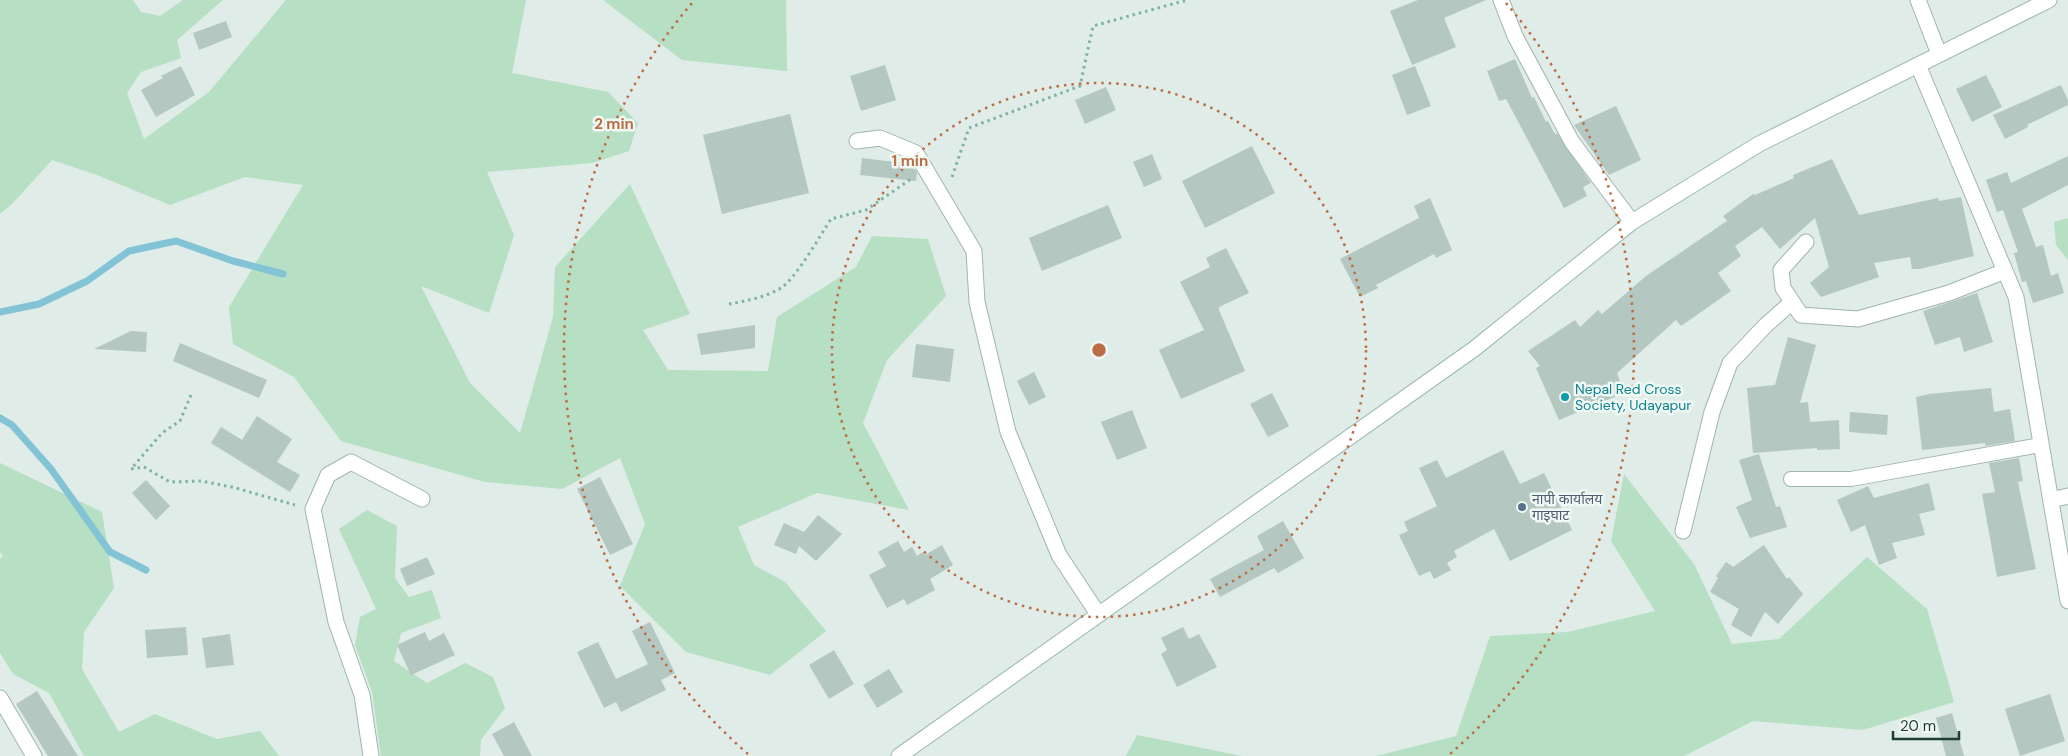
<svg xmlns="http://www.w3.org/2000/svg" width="2068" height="756" font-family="'DM Sans','Noto Sans Devanagari',sans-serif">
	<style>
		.green { fill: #b6dfc3 }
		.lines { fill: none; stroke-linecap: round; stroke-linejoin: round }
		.stream { stroke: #82c4d6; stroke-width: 7 }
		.building { fill: #b4c7c0 }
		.service-casing { stroke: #a2b4af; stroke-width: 16 }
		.minor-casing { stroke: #a2b4af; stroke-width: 17 }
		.secondary-casing { stroke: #9db8b0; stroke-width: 17 }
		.path { stroke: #7db2a4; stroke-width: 3; stroke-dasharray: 2.5 4; stroke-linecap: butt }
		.service { stroke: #fff; stroke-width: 14 }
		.minor { stroke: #fff; stroke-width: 15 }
		.secondary { stroke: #fff; stroke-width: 15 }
		.ring { fill: none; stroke: #bb6d45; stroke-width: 2.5; stroke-dasharray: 2.5 5 }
		.culture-dot { fill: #0f9aa8; stroke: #f0f8f4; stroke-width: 2 }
		.service-dot { fill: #5c6f8a; stroke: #f0f8f4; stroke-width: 2 }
		.labels { text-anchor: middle; stroke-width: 5; stroke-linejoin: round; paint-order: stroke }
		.culture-label { font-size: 14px; fill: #0d838f; stroke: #f0f8f4; text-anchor: start }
		.service-label { font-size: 14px; fill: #4e5e75; stroke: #f0f8f4; text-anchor: start }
		.centre { fill: #bb6d45; stroke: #f0f8f4; stroke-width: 2.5 }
		.ring-label { font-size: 15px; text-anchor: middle; font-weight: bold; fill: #bb6d45; stroke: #f0f8f4; stroke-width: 5; stroke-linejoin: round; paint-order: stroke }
	</style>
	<rect width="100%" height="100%" fill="#dfece7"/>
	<!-- green -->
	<path class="green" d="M 0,0 L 133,0 L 141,12 L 160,16 L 183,0 L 223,0 L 177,40 L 181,58 L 141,72 L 127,93 L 144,139 L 209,92 L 286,0 L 526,0 L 512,73 L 608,92 L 638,123 L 629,151 L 592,163 L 487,172 L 514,235 L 489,313 L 421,286 L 470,383 L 520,433 L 553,317 L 555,267 L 630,184 L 690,314 L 643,330 L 668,370 L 768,371 L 777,317 L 856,267 L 872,236 L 928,239 L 946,296 L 887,360 L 863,423 L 909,510 L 817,493 L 738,527 L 754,565 L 785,582 L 826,631 L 770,675 L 686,652 L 620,586 L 645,524 L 620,458 L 562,489 L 485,482 L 341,441 L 294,377 L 233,344 L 229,307 L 303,185 L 245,177 L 170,205 L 97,175 L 52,160 L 13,203 L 0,214 Z
		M 603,0 L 786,0 L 787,71 L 682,60 Z
		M 2068,218 L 2068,260 L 2056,245 L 2054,222 Z
		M 0,463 L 102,512 L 114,588 L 84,632 L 82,669 L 119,732 L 155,714 L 217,739 L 260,731 L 279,756 L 84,756 L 49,693 L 13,674 L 0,653 L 0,559 L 3,556 L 0,552 Z
		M 1624,474 L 1694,564 L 1732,644 L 1779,639 L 1867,557 L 1927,609 L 1954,702 L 1863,730 L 1753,721 L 1684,756 L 1376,756 L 1456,736 L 1490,636 L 1568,632 L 1655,611 L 1611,541 Z
		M 367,510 L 397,526 L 395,578 L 409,597 L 432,590 L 441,618 L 401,633 L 394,661 L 427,683 L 465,663 L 493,677 L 505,708 L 481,740 L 480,756 L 381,756 L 372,692 L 355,645 L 360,617 L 376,609 L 339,529 Z
		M 1137,735 L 1242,756 L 1126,756 Z"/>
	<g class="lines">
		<!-- stream -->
		<path class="stream" d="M 0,312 L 39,304 L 87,281 L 129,251 L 176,241 L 233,261 L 283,274
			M 0,418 L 12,425 L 51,469 L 110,552 L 146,570"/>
	</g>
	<!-- building -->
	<path class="building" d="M 1418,0 L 1486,0 L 1444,18 L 1456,47 L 1412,65 L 1390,11 Z
		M 226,21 L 232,37 L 199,50 L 193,33 Z
		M 1515,59 L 1532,98 L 1534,97 L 1546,122 L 1548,121 L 1555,134 L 1557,133 L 1591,183 L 1583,187 L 1587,196 L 1564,208 L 1506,99 L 1499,101 L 1487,71 Z
		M 885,65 L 896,100 L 861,111 L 850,76 Z
		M 181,66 L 195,95 L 156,117 L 141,90 L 163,78 L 161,76 Z
		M 1415,66 L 1431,106 L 1407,115 L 1392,75 Z
		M 1986,75 L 2002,107 L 1972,122 L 1956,89 Z
		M 2061,85 L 2068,100 L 2068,105 L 2027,125 L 2028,127 L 2005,139 L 1993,115 Z
		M 1106,87 L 1116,110 L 1085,124 L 1075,100 Z
		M 1616,106 L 1641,160 L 1609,175 L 1574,125 Z
		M 790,114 L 809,193 L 722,214 L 703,135 Z
		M 1252,146 L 1275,193 L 1205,228 L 1182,181 Z
		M 1152,154 L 1162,179 L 1144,187 L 1133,162 Z
		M 2068,156 L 2068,185 L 2022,209 L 2036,247 L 2043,245 L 2051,276 L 2058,273 L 2064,293 L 2033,303 L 2026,281 L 2022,282 L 2014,253 L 2018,252 L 2003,210 L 1997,212 L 1986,180 L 2007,172 L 2011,183 Z
		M 862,158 L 911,164 L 917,172 L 916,181 L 860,175 Z
		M 1832,159 L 1859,215 L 1938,198 L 1939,201 L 1961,197 L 1974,256 L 1920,269 L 1912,269 L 1910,257 L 1874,263 L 1879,277 L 1821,297 L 1810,283 L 1829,267 L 1815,218 L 1780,249 L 1762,227 L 1735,246 L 1741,256 L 1718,273 L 1731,291 L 1681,326 L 1676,320 L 1617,373 L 1624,393 L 1559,420 L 1536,368 L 1540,366 L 1528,351 L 1575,320 L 1580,327 L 1598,310 L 1602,314 L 1646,276 L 1727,221 L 1723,216 L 1753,194 L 1755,195 L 1794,178 L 1793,175 Z
		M 1430,198 L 1452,250 L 1436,258 L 1434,254 L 1376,285 L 1378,288 L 1360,297 L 1340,259 L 1419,218 L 1414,206 Z
		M 1108,205 L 1122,238 L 1042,271 L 1029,238 Z
		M 1226,248 L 1249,293 L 1219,307 L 1219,310 L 1245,371 L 1181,399 L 1159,350 L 1204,330 L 1180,282 L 1210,267 L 1206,258 Z
		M 1977,293 L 1993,342 L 1964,352 L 1960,337 L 1935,345 L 1923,311 Z
		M 755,325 L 755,348 L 701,355 L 697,334 Z
		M 131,331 L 147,332 L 146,352 L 94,349 Z
		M 1788,337 L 1816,345 L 1800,403 L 1808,402 L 1810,422 L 1839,420 L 1840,449 L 1817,450 L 1817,448 L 1753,453 L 1747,388 L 1775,385 Z
		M 180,343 L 267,380 L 259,398 L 173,361 Z
		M 916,344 L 954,349 L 950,382 L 912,377 Z
		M 1034,372 L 1046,397 L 1029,405 L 1017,381 Z
		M 1991,388 L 1994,412 L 2010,409 L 2015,441 L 1985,446 L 1985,443 L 1922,450 L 1916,397 L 1929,394 Z
		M 1272,393 L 1289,426 L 1268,437 L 1250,404 Z
		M 1132,410 L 1147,448 L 1117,460 L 1101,422 Z
		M 1850,412 L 1888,415 L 1887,435 L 1849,432 Z
		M 257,416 L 292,439 L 277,462 L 300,475 L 290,492 L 211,443 L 221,427 L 242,440 Z
		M 1503,450 L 1520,484 L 1544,473 L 1572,530 L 1510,561 L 1494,529 L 1454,551 L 1457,557 L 1447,563 L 1451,570 L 1434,579 L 1430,571 L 1419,576 L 1399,535 L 1408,531 L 1404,522 L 1437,506 L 1419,468 L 1437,460 L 1446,478 Z
		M 1759,454 L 1776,507 L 1780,506 L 1787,527 L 1750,538 L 1736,507 L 1752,500 L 1739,460 Z
		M 2019,458 L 2023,481 L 2018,482 L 2036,569 L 1997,577 L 1982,494 L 1995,492 L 1989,463 Z
		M 600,477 L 633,544 L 610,555 L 577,489 Z
		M 146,480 L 170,506 L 156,520 L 132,493 Z
		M 1929,483 L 1935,510 L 1919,514 L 1925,535 L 1892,543 L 1897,558 L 1879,565 L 1865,525 L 1851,532 L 1837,500 L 1868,486 L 1874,498 Z
		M 818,515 L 842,534 L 816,561 L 799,546 L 796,554 L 774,545 L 784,523 L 804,532 Z
		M 1283,521 L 1304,558 L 1278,573 L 1274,568 L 1220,597 L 1210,579 L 1264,550 L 1257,536 Z
		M 898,541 L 904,552 L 912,547 L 917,556 L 923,552 L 925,555 L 942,545 L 953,565 L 930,579 L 935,590 L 907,605 L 904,599 L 887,608 L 869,575 L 886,566 L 878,552 Z
		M 1764,545 L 1787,579 L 1789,577 L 1803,594 L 1778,624 L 1765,612 L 1751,637 L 1731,625 L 1739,609 L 1710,592 L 1718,578 L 1716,576 L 1726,562 L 1733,567 Z
		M 427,557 L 435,574 L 407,586 L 400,569 Z
		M 650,622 L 675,673 L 661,680 L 666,690 L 643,701 L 621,712 L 616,702 L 604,708 L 577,652 L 598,642 L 616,679 L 648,664 L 632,631 Z
		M 186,627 L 188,655 L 147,658 L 145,630 Z
		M 1183,627 L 1189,639 L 1199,634 L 1217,667 L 1177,687 L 1161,654 L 1167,650 L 1161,638 Z
		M 425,632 L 429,641 L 444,633 L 455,655 L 411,675 L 397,645 Z
		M 230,634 L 234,665 L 206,668 L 202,638 Z
		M 834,650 L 854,684 L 829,699 L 809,665 Z
		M 889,669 L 903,692 L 877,708 L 863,685 Z
		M 37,691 L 78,756 L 48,756 L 16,704 Z
		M 2050,694 L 2065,741 L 2020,756 L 2005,709 Z
		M 1952,713 L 1964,756 L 1946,756 L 1936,718 Z
		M 514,722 L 532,756 L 504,756 L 492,734 Z"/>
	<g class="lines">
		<defs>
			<path id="service" d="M 1791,479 L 1851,479 L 2040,445"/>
			<path id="minor" d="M 1501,0 L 1515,36 L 1572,142 L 1632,222
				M 1918,0 L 1939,54
				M 1918,65 L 2016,297 L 2068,601
				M 857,141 L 880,138 L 916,153 L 974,251 L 977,302 L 1008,432 L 1059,555 L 1098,614
				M 1806,242 L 1781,270 L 1783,288 L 1801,315 L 1858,319 L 1949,293 L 2005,271
				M 2051,500 L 2068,496
				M 1683,531 L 1712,412 L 1730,363 L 1765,326 L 1792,302
				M 0,698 L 34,756
				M 371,756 L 362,695 L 336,622 L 313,509 L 328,475 L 351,462 L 422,499"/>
			<path id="secondary" d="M 899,756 L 1474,349 L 1632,222 L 1759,144 L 2049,0"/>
		</defs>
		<!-- service casing -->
		<use href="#service" class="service-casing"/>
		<!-- minor casing -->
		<use href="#minor" class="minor-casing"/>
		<!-- secondary casing -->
		<use href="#secondary" class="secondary-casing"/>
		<!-- path -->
		<path class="path" d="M 952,177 L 969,128 L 1080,86 L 1093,26 L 1187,0
			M 729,304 C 746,301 766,297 781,288 C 796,278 820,236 831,219 L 866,210 L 911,179
			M 191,395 L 180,421 L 162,433 L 131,469 L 144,467 L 170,482 L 201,481 L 232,487 L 295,505"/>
		<!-- service -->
		<use href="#service" class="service"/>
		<!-- minor -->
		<use href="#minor" class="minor"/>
		<!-- secondary -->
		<use href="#secondary" class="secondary"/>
	</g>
	<!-- distance rings -->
	<g class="ring">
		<circle cx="1099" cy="350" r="267"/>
		<path d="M748 754A535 535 0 0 1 692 3M1506 3A535 535 0 0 1 1450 754"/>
	</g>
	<!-- markers -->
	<circle class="culture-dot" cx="1565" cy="397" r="5"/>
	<circle class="service-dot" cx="1522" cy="507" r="5"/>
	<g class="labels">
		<!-- culture labels -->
		<g class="culture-label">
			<text x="1575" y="394">Nepal Red Cross<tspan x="1575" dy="16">Society, Udayapur</tspan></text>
		</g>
		<!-- service labels -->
		<g class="service-label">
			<text x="1532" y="504">नापी कार्यालय<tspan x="1532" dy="16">गाइघाट</tspan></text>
		</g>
	</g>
	<circle cx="1099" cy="350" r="8" class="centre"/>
	<g class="ring-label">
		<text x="614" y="129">2 min</text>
		<text x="910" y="166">1 min</text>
	</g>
	<!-- scale -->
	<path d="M1893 731v8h66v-8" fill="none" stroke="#1f3d37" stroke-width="2.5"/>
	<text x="1900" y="731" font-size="15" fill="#1f3d37" stroke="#f0f8f4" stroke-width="4" paint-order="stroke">20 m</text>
</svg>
